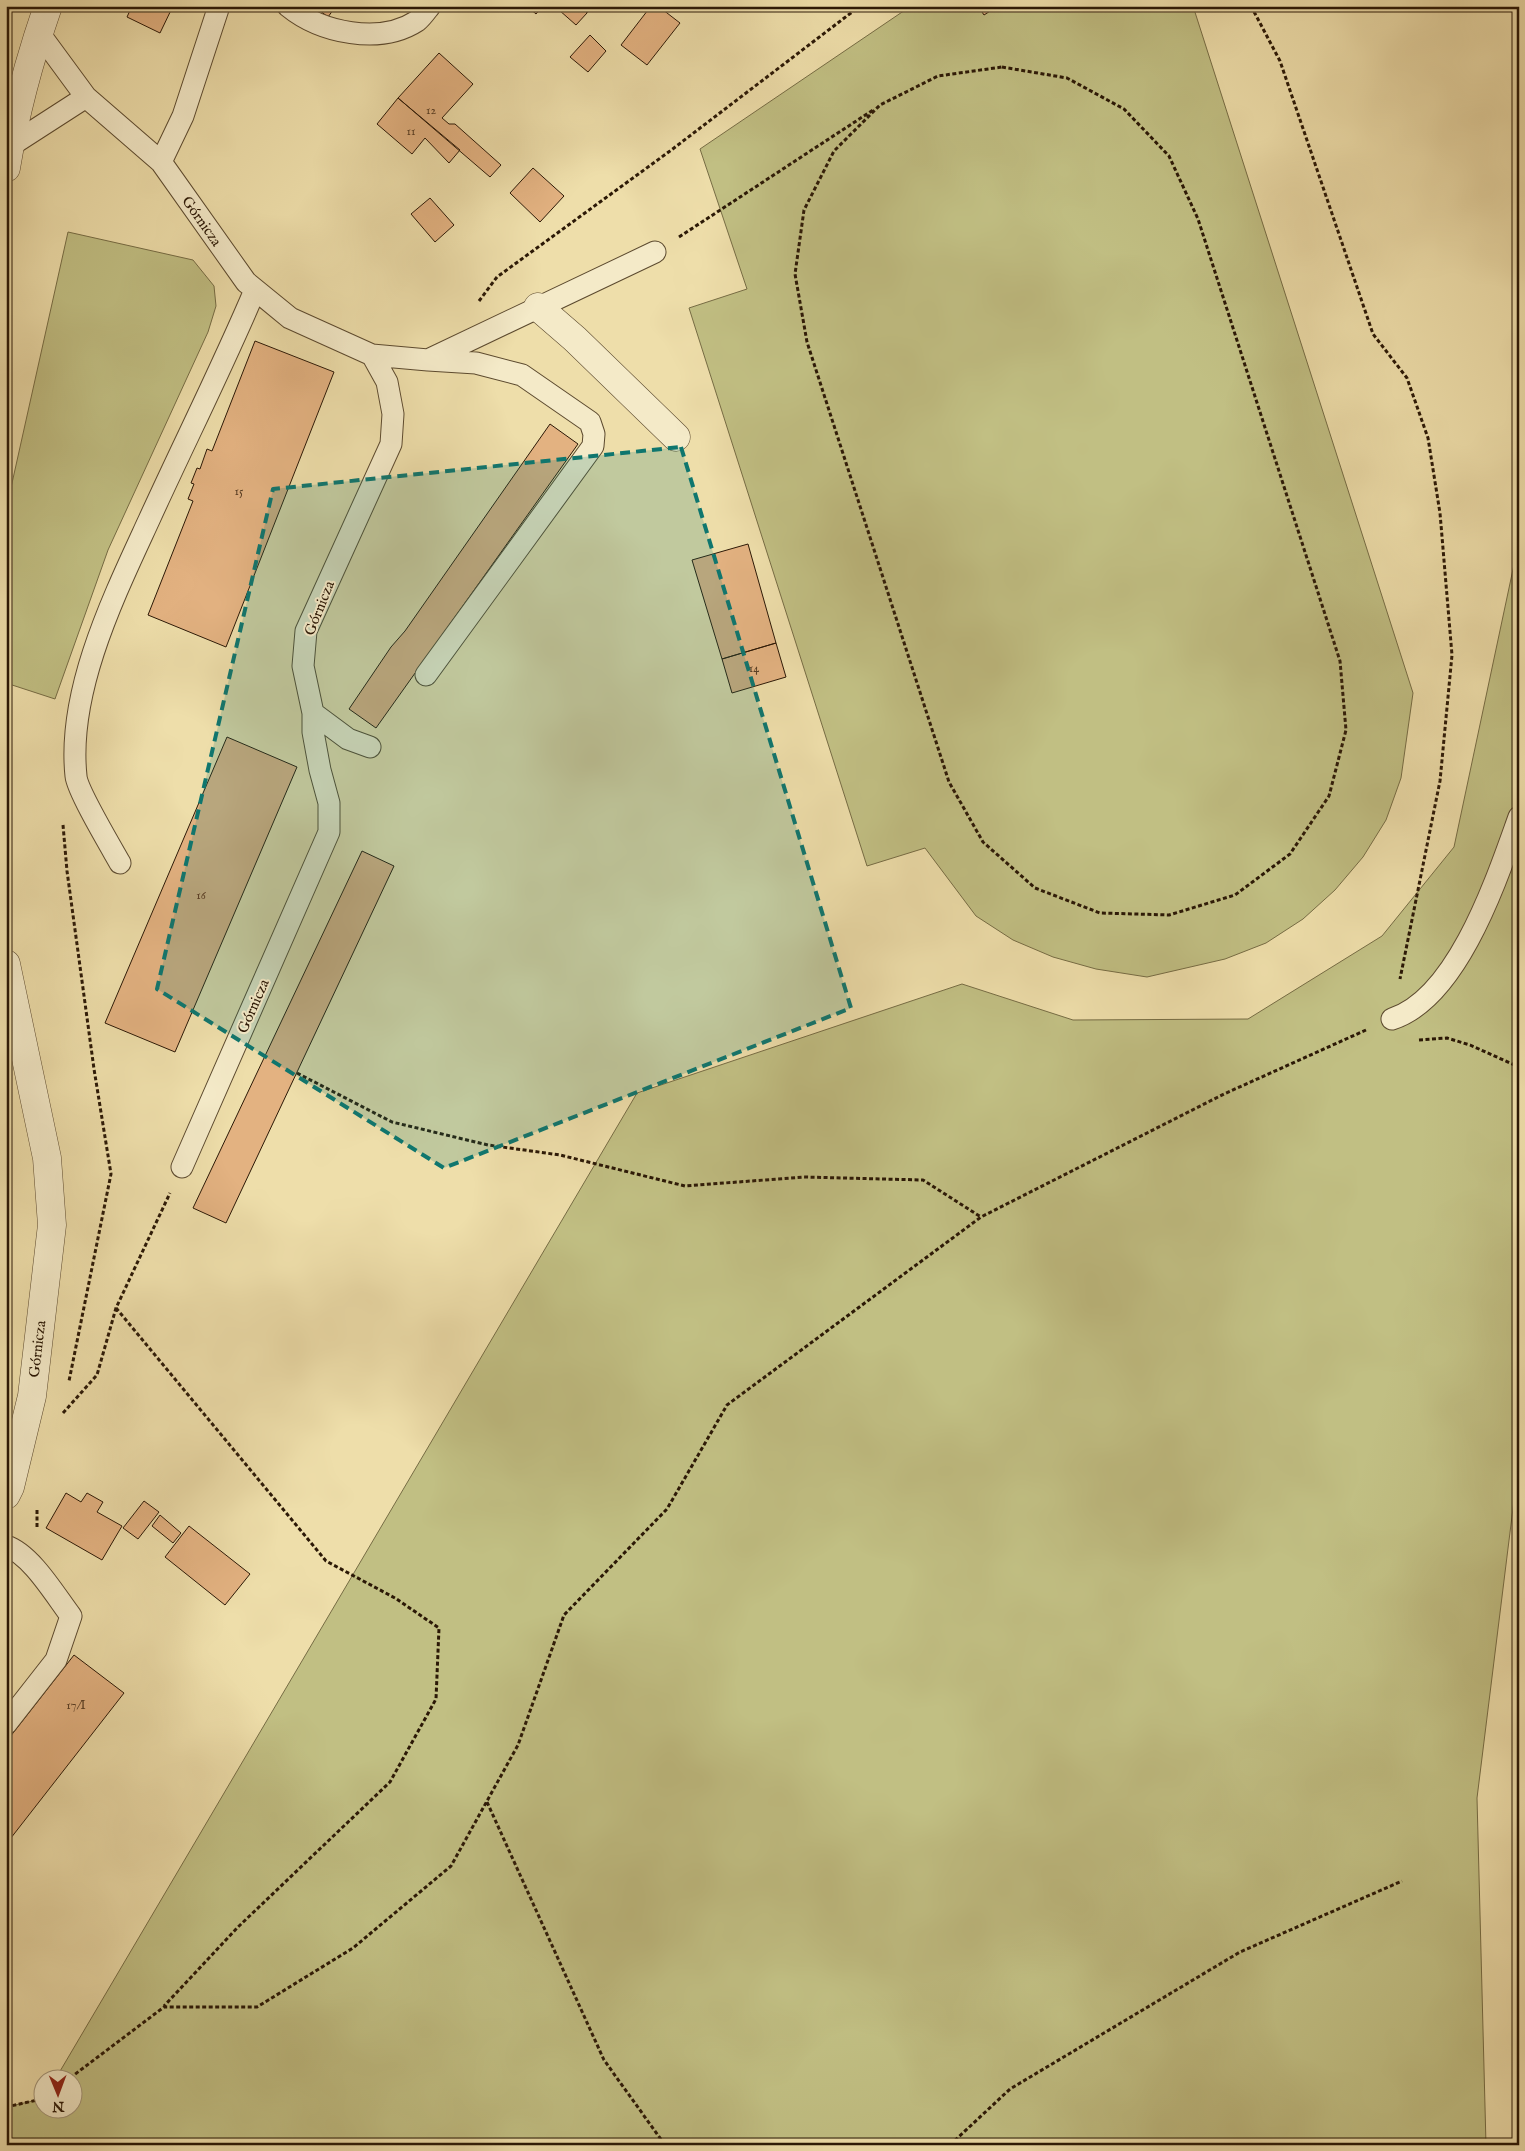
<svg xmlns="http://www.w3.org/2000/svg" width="1525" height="2151" font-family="'IM FELL English',serif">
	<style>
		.green { fill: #c1bf83; stroke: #766c44 }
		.building { fill: #e3b281; stroke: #2b1806 }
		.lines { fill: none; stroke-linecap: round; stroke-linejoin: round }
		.lane-casing { stroke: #5c4a2f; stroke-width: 23 }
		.street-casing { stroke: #5c4a2f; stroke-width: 29 }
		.path { stroke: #2b1806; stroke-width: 3; stroke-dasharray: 4 2.5; stroke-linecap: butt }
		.lane { stroke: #f4eac8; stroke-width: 21 }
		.street { stroke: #f4eac8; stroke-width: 28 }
		.marked { fill: #0f766e; fill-opacity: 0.2; stroke: #0f766e; stroke-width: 4; stroke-dasharray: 10 6; stroke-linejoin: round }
		.labels { text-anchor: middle; stroke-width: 4; stroke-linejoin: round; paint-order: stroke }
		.number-label { font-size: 12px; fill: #593e25 }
		.street-label { font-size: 15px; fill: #2b1806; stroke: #f4eac8 }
	</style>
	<rect width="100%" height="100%" fill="#eedeaa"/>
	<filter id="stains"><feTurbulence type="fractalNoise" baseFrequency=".004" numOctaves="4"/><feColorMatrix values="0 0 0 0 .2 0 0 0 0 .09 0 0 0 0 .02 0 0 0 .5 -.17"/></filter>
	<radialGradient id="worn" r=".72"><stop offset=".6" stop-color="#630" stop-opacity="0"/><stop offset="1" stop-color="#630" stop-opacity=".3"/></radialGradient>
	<!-- green -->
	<path class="green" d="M 911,6 L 1193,6 L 1413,693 L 1401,778 L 1386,820 L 1363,857 L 1335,890 L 1303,919 L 1266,943 L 1225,959 L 1147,977 L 1096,969 L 1053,957 L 1013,940 L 976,916 L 925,848 L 867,866 L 689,308 L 747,289 L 700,149 Z
		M 68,232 L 193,260 L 214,286 L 216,306 L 208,332 L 108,550 L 55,699 L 6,683 L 6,510 Z
		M 1519,541 L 1519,1460 L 1477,1798 L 1486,2145 L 6,2145 L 6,2107 L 42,2099 L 42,2108 L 72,2108 L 72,2078 L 56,2078 L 637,1093 L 962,984 L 1073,1020 L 1248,1019 L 1382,936 L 1454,847 Z"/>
	<!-- building -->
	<path class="building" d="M 132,6 L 173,6 L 160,33 L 127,17 Z
		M 314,6 L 336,6 L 328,17 Z
		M 527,6 L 543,6 L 536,14 Z
		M 559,6 L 580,6 L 587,13 L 576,25 L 559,10 Z
		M 580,6 L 593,6 L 587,13 Z
		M 651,6 L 658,6 L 680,23 L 647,65 L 621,45 Z
		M 978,6 L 998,6 L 984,15 Z
		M 590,35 L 606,51 L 588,72 L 570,57 Z
		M 439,53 L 473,84 L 442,118 L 449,124 L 455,124 L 501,165 L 490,177 L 398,98 Z
		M 398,98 L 460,150 L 449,163 L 425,138 L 412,154 L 377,124 Z
		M 533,168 L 564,196 L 540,222 L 510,193 Z
		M 430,198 L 454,225 L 435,242 L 411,214 Z
		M 255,341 L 334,372 L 226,647 L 148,615 L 193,501 L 188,499 L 194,484 L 191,483 L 197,468 L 200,469 L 207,449 L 212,451 Z
		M 550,424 L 578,444 L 376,728 L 349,709 L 391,647 L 405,631 Z
		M 748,544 L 776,643 L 722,659 L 692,560 Z
		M 776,643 L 786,677 L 732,693 L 722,659 Z
		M 227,737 L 297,767 L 175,1052 L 105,1023 Z
		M 362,851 L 394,866 L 226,1223 L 193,1208 Z
		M 66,1493 L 81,1502 L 87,1493 L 103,1502 L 97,1512 L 122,1526 L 102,1560 L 46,1528 Z
		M 144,1501 L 159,1512 L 138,1539 L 123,1528 Z
		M 160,1515 L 181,1533 L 173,1543 L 152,1526 Z
		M 189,1526 L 250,1574 L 225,1605 L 165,1557 Z
		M 74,1655 L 124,1693 L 7,1843 L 6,1742 Z"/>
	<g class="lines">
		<defs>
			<path id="lane" d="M 288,6 C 321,33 380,45 417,21 C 422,17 426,11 430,6
				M 39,33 L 86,97 L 161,162 L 246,282 L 290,318 L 372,355 L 387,382 L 393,414 L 391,444 L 306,631 L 303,666 L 313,713 L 313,732 L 320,770 L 329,803 L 329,832 L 182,1167
				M 10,146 L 86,97
				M 161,162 L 183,116 L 219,6
				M 372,355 L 428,360 L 655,252
				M 426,675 L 593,446 L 594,434 L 590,422 L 522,375 L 476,363 L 428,360
				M 313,713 L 348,739 L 370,747
				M 120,863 C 111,847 77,790 76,776 C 67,691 114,596 149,520 C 184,443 222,368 255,290
				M 1392,1019 C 1458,998 1497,878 1519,817
				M 6,1546 C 31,1554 55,1595 71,1616 L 56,1660 L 6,1724"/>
			<path id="street" d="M 6,168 C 15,113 30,58 48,6
				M 538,307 L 575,339 L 676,437
				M 6,964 L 47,1158 L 52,1225 L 32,1396 L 10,1487 L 6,1495"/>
		</defs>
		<!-- lane casing -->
		<use href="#lane" class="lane-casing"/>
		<!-- street casing -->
		<use href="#street" class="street-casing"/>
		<!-- path -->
		<path class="path" d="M 1251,6 L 1280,61 L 1373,334 L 1407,378 L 1428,438 L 1440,513 L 1452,655 L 1440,781 L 1400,979
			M 1002,67 L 1067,78 L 1124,109 L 1169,156 L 1198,219 L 1340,661 L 1346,730 L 1329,796 L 1290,854 L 1235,895 L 1169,915 L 1100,913 L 1035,888 L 983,842 L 949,782 L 807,342 L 795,274 L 804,210 L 834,151 L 880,105 L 938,76 Z
			M 679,237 L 873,110
			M 479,301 L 497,277 L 670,151 L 860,6
			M 63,825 L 67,871 L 94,1069 L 111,1174 L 69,1381
			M 1419,1040 L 1447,1038 L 1470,1045 L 1519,1067
			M 297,1073 L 392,1122 L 488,1145 L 560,1155 L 685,1186 L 804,1177 L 923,1180 L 981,1217
			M 116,1308 L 326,1561 L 395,1598 L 439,1628 L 436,1699 L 390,1782 L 238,1927 L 164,2006
			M 63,1413 L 97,1375 L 116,1308 L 170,1193
			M 37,1510 L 37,1529
			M 487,1802 L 604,2060 L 665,2145
			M 70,2078 L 164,2007 L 257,2007 L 353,1948 L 451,1866 L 518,1745 L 564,1615 L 667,1509 L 727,1405 L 981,1217 L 1224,1094 L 1366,1030
			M 6,2107 L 42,2099
			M 950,2145 L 1010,2089 L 1240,1952 L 1402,1881"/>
		<!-- lane -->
		<use href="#lane" class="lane"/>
		<!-- street -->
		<use href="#street" class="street"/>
	</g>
	<!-- marked area -->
	<path class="marked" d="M 681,447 L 851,1008 L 444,1168 L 157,989 L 273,489 Z"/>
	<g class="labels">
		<!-- number labels -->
		<g class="number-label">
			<text x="431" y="114">12</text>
			<text x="411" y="135">11</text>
			<text x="239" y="495">15</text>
			<text x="754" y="672">14</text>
			<text x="201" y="899">16</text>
			<text x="76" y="1709">17/I</text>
		</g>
		<!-- street labels -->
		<g class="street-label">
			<text transform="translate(202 221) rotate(55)" y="5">Górnicza</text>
			<text transform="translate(319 608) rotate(-68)" y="5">Górnicza</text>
			<text transform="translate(253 1006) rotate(-66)" y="5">Górnicza</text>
			<text transform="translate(37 1349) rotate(-83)" y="5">Górnicza</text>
		</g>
	</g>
	<!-- margin -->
	<rect width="1525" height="2151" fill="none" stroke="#eedeaa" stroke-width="25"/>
	<rect x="8" y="8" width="1510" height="2136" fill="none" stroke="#2b1806" stroke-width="2.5"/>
	<rect x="12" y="12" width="1500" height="2126" fill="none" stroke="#2b1806"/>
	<!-- north arrow -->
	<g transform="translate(58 2094) rotate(179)"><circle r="24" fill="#f4eac8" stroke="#a4967a"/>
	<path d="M0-4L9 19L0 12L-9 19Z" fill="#8f2418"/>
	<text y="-8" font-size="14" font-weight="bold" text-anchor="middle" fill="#2b1806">N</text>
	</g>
	<rect width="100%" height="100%" filter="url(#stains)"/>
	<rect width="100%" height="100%" fill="url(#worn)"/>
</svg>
